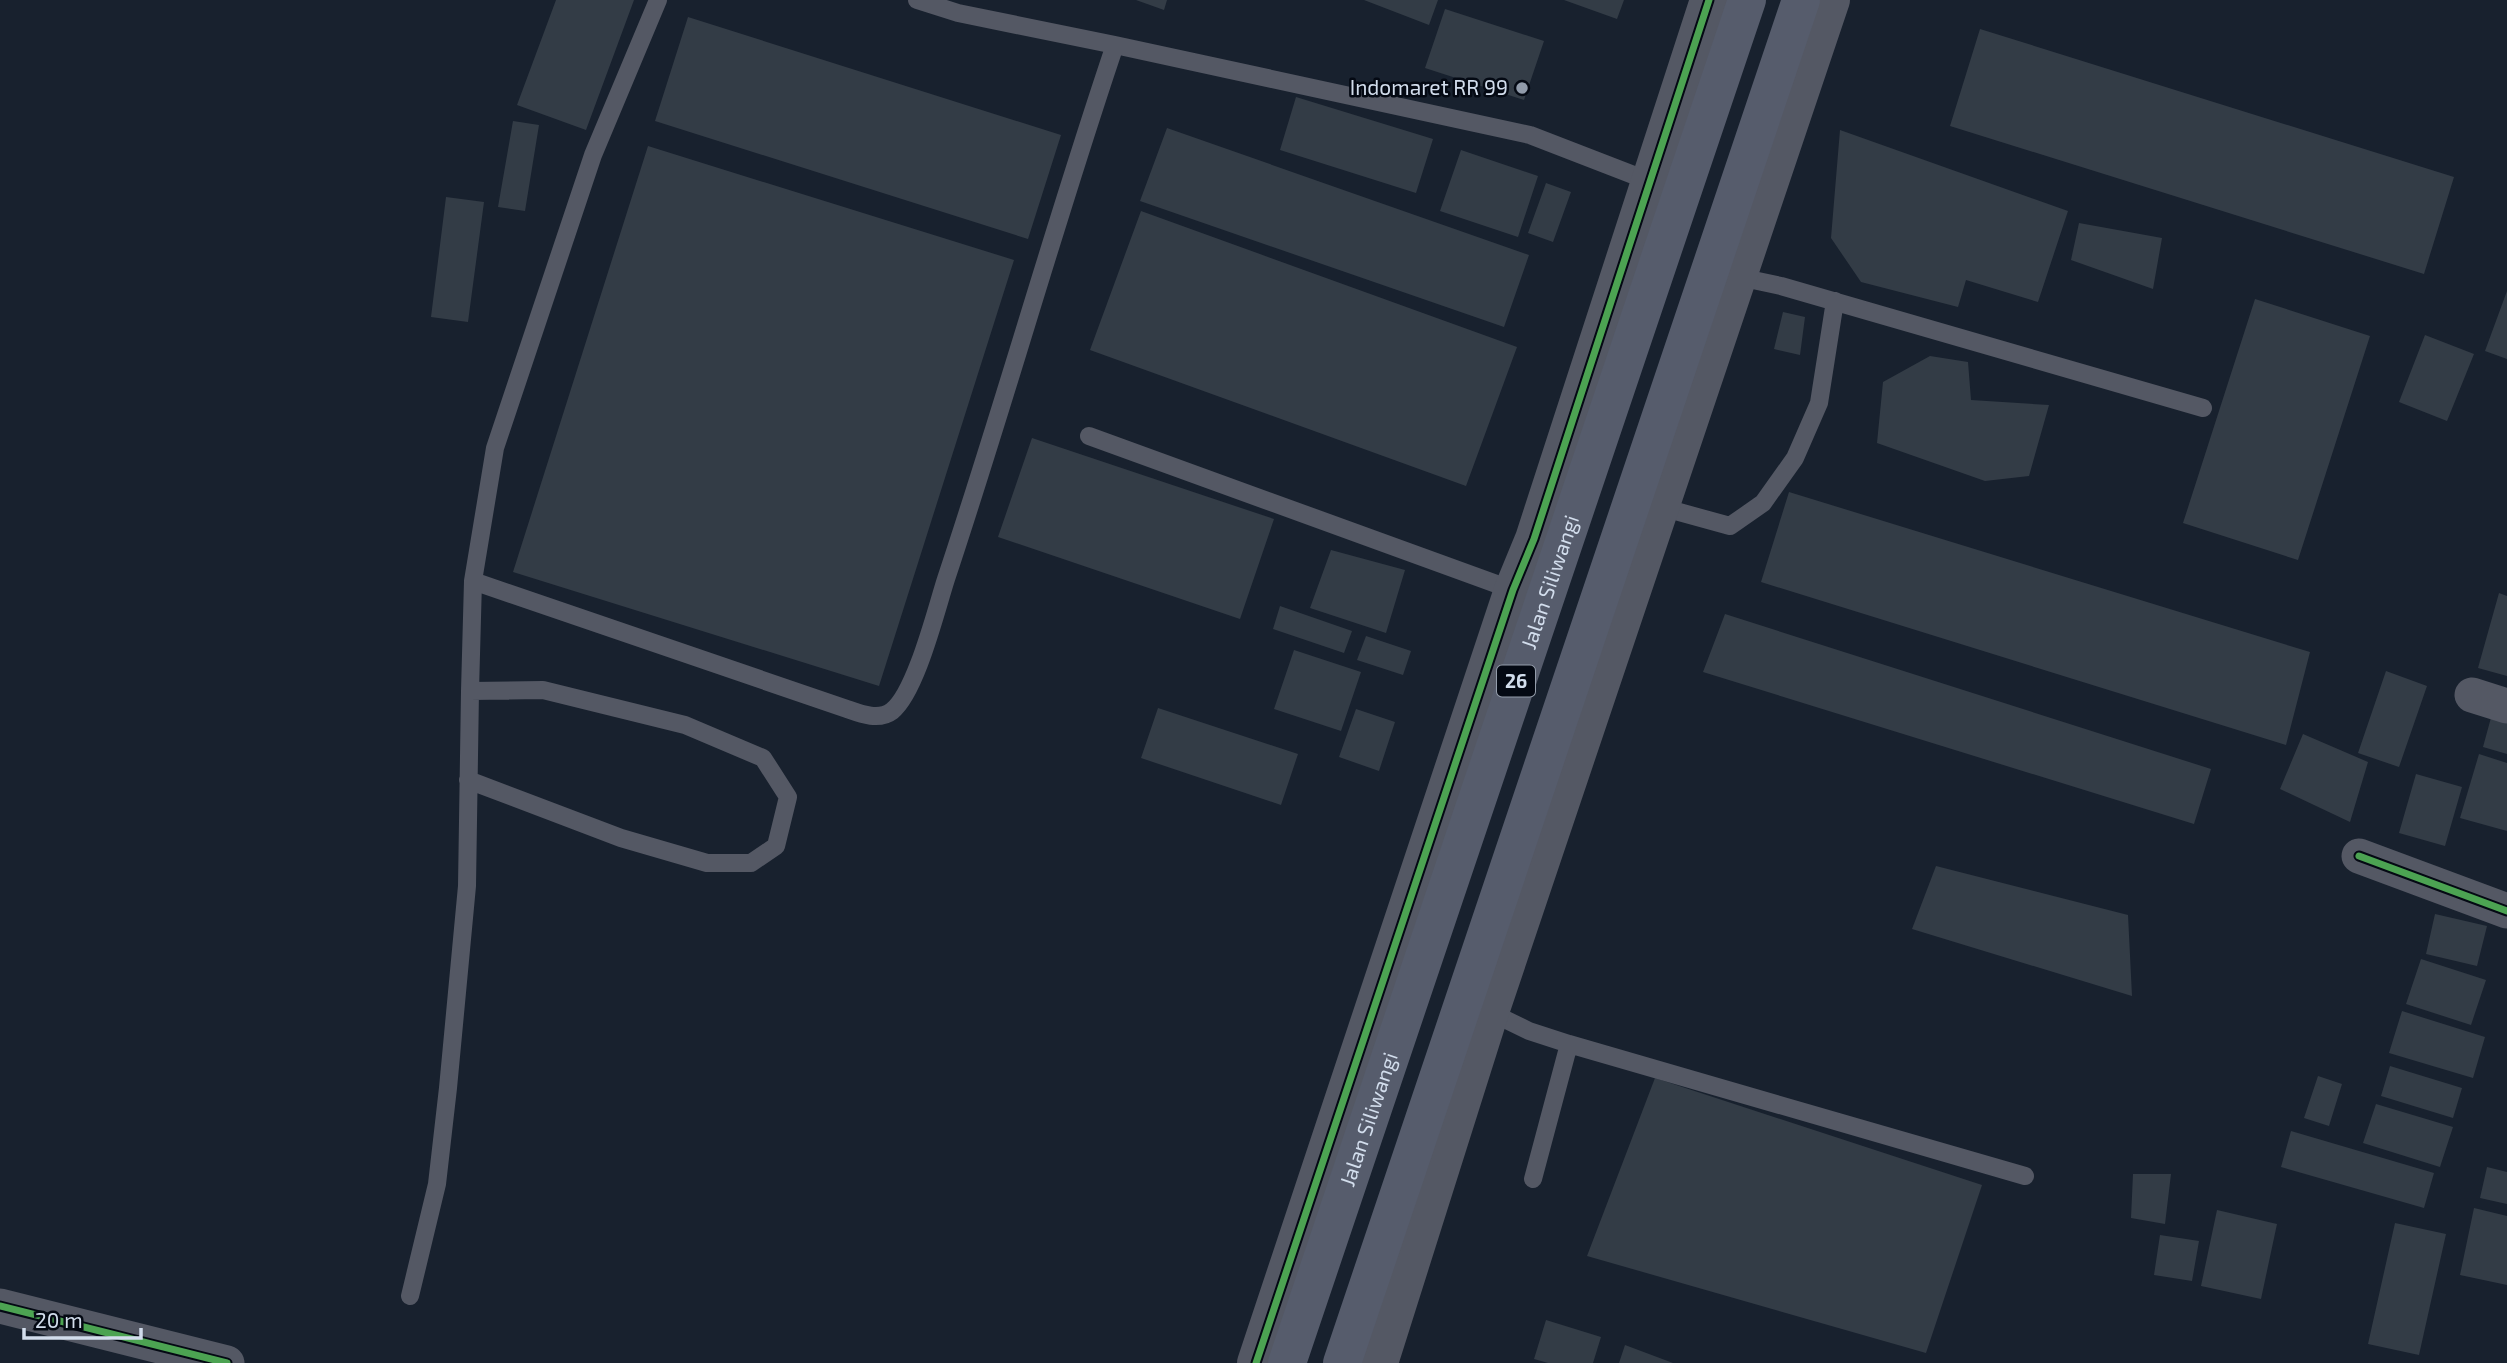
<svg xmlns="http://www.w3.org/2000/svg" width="2507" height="1363" font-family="'Exo 2',sans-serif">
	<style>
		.building { fill: #333c46 }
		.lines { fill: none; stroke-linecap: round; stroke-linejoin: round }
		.service { stroke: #545864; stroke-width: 18 }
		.minor { stroke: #545864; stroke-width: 35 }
		.tertiary { stroke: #545864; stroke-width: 38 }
		.trunk { stroke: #565c6c; stroke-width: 38 }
		.cycleway-casing { stroke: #040913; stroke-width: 11 }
		.cycleway { stroke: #4ca352; stroke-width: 7 }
		.poi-dot { fill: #919baa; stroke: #040913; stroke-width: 2.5 }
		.labels { text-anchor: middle; stroke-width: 5; stroke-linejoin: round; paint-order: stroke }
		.shield { fill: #040913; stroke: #949dab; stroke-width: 2 }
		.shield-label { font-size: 19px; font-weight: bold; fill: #d2ddec }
		.poi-label { font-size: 21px; fill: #d2ddec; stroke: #040913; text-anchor: end }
		.street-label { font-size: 21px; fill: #d2ddec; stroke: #040913 }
	</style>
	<rect width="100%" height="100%" fill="#18212e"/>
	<!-- building -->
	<path class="building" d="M 556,0 L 634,0 L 586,130 L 517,105 Z
		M 1136,0 L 1167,0 L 1164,10 Z
		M 1364,0 L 1438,0 L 1429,25 Z
		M 1564,0 L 1624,0 L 1617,19 Z
		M 1445,9 L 1544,41 L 1524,100 L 1425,68 Z
		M 688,17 L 1061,135 L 1028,239 L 655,121 Z
		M 1980,29 L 2454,177 L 2424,274 L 1950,126 Z
		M 1296,97 L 1433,139 L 1416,193 L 1280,150 Z
		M 513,121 L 539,125 L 525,211 L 498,207 Z
		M 1167,128 L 1529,255 L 1504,327 L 1140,201 Z
		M 1840,130 L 2068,211 L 2038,302 L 1966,280 L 1958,307 L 1861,282 L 1831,238 Z
		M 648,146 L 1014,260 L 879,686 L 513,572 Z
		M 1461,150 L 1538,176 L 1518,237 L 1440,211 Z
		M 1546,183 L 1571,192 L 1553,242 L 1528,233 Z
		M 446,197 L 484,202 L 468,322 L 431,317 Z
		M 1141,211 L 1517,347 L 1466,486 L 1090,350 Z
		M 2079,223 L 2162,238 L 2153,289 L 2071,260 Z
		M 2507,291 L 2507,359 L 2485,351 Z
		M 2255,299 L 2370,336 L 2298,560 L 2183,523 Z
		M 1783,312 L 1805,317 L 1800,355 L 1774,349 Z
		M 2425,335 L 2474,354 L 2447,421 L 2399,402 Z
		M 1930,356 L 1968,362 L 1971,400 L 2049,405 L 2029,476 L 1985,481 L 1877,443 L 1883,382 Z
		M 1032,438 L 1274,519 L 1240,619 L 998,537 Z
		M 1789,492 L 2310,652 L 2286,745 L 1761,582 Z
		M 1331,550 L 1405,570 L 1386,633 L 1310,608 Z
		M 2499,593 L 2507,596 L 2507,676 L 2478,668 Z
		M 1280,606 L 1352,631 L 1344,653 L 1273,629 Z
		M 1725,614 L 2211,769 L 2194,824 L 1703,672 Z
		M 1366,636 L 1411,651 L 1403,675 L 1357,660 Z
		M 1294,650 L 1361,672 L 1341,731 L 1274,709 Z
		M 2386,671 L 2427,686 L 2399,767 L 2358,753 Z
		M 1158,708 L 1298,754 L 1281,805 L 1141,758 Z
		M 1356,709 L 1395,722 L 1379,771 L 1339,757 Z
		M 2492,714 L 2507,718 L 2507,754 L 2483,747 Z
		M 2303,734 L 2368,762 L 2350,822 L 2280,789 Z
		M 2479,754 L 2507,763 L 2507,831 L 2460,818 Z
		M 2416,774 L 2462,787 L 2445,846 L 2399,833 Z
		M 1936,866 L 2128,915 L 2132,996 L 1912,929 Z
		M 2435,914 L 2487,926 L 2477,966 L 2426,954 Z
		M 2421,959 L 2486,980 L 2471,1025 L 2406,1004 Z
		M 2402,1011 L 2485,1037 L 2473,1078 L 2389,1053 Z
		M 2390,1066 L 2462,1088 L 2453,1118 L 2381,1096 Z
		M 2318,1076 L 2342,1084 L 2329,1126 L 2304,1118 Z
		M 1655,1078 L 1982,1185 L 1926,1353 L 1587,1256 Z
		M 2376,1104 L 2453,1127 L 2440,1167 L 2363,1143 Z
		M 2291,1131 L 2434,1173 L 2424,1208 L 2281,1167 Z
		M 2487,1167 L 2507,1172 L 2507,1204 L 2480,1198 Z
		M 2133,1174 L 2171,1174 L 2165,1224 L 2131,1218 Z
		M 2474,1208 L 2507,1216 L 2507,1285 L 2460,1275 Z
		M 2217,1210 L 2277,1224 L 2261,1299 L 2201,1286 Z
		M 2395,1223 L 2446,1234 L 2419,1355 L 2368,1344 Z
		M 2160,1235 L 2199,1241 L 2192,1281 L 2154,1275 Z
		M 1546,1320 L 1601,1337 L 1593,1363 L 1548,1363 L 1534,1359 Z
		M 1625,1345 L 1673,1363 L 1619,1363 Z"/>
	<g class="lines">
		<!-- service -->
		<path class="service" d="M 917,0 L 958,13 L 1115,45 L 1530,135 L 1649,181
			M 1739,277 L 1781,286 L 2203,408
			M 1089,436 L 1513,590
			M 1661,507 L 1730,526 L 1763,503 L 1795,458 L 1819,403 L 1835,301
			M 473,581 L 847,709 C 861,714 879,721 892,711 C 916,692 936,610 946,579 C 1005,402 1055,222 1115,45
			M 470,691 L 473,581 L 495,448 L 593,155 L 658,0
			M 1490,1012 L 1529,1031 L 1569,1044 L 2025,1176
			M 1533,1179 L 1569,1044
			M 410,1296 L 437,1184 L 448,1088 L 467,886 L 470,691 L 543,690 L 685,725 L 763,758 L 788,797 L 776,846 L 751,863 L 707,863 L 621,838 L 468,780"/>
		<!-- minor -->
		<path class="minor" d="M 2472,695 L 2507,706
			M 2359,856 L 2507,911
			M 0,1306 L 227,1363"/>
		<!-- tertiary -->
		<path class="tertiary" d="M 1256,1363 L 1513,590 L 1534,539 L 1709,0
			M 1379,1363 L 1490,1012 L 1831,0"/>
		<!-- trunk -->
		<g class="trunk">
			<path id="s1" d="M 1287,1363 L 1747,0"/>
			<path d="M 1342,1363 L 1801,0"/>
		</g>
		<defs>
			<path id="cycleway" d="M 2359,856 L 2507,911
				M 0,1306 L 227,1363
				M 1256,1363 L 1513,590 L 1534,539 L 1709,0"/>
		</defs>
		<!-- cycleway casing -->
		<use href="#cycleway" class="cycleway-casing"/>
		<!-- cycleway -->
		<use href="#cycleway" class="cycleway"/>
	</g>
	<!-- markers -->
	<circle class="poi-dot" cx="1522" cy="88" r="7"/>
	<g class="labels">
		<!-- shield labels -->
		<rect class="shield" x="1497" y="665.5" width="38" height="31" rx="5"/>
		<g class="shield-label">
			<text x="1516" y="688">26</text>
		</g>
		<!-- poi labels -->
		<g class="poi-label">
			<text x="1508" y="95">Indomaret RR 99</text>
		</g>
		<!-- street labels -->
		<g class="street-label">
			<text dy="7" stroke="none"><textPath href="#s1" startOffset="824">Jalan Siliwangi</textPath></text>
			<text dy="7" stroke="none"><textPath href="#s1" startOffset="257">Jalan Siliwangi</textPath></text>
		</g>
	</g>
	<!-- scale -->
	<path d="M24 1328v10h117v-10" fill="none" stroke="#d2ddec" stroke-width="3.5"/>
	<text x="35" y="1328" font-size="21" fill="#d2ddec" stroke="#040913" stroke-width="5" paint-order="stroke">20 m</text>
</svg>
